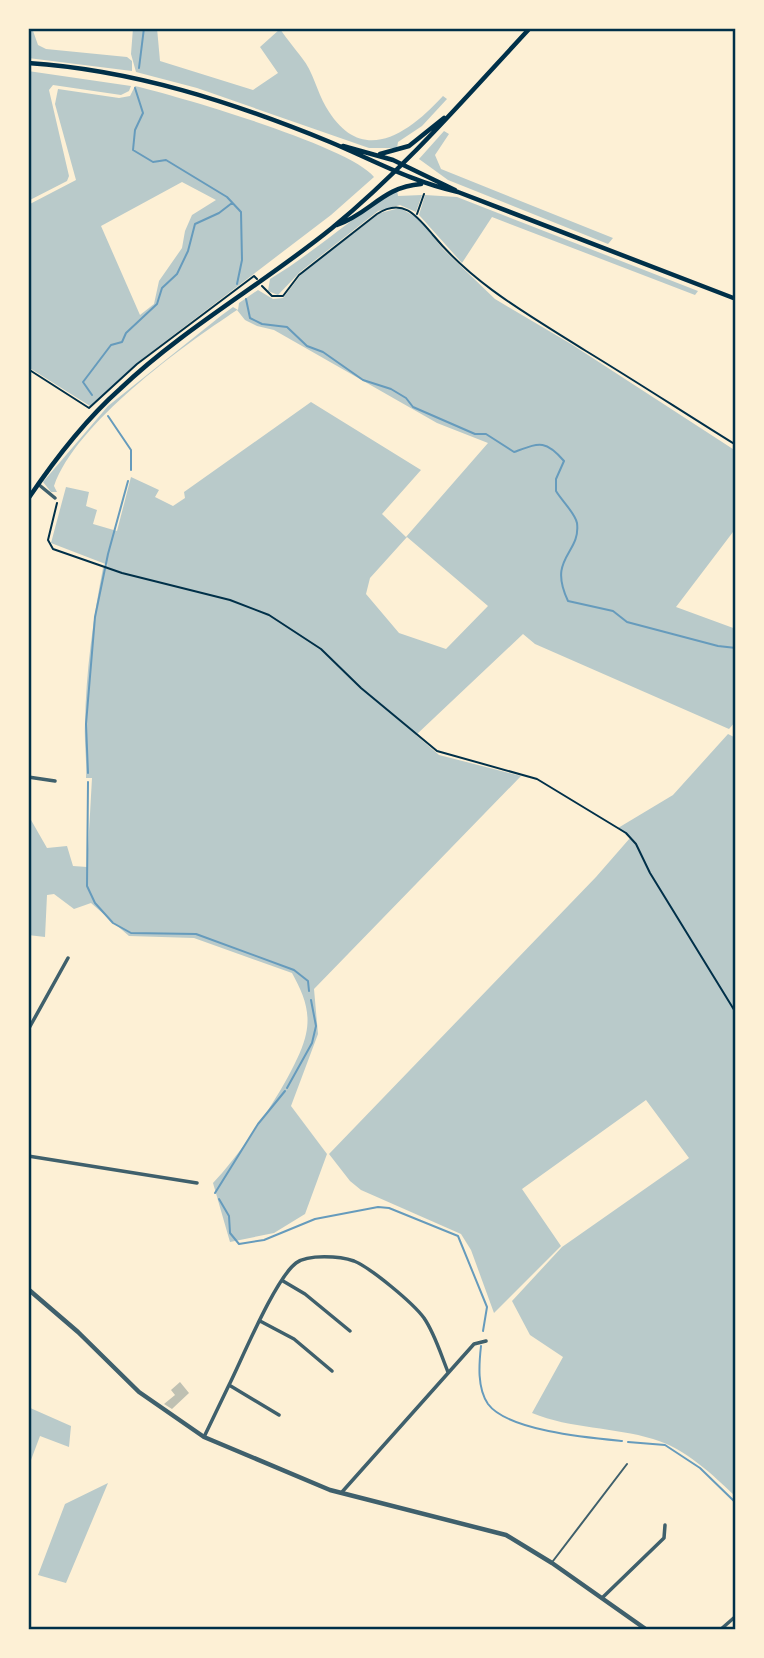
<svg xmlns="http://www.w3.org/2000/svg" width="764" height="1658" font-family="Figtree,sans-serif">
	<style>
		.green { fill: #b9caca; fill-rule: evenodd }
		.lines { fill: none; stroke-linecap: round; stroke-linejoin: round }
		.stream { stroke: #669bbc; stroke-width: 2 }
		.building { fill: #bec0b2 }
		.path { stroke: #003049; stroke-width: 2 }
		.service { stroke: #3f606c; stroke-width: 2 }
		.minor { stroke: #3f606c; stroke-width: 3.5 }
		.tertiary { stroke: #3f606c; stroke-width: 4.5 }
		.secondary { stroke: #003049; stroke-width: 4.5 }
		.neatline { fill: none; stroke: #003049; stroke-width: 2.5 }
	</style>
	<rect width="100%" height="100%" fill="#fdf0d5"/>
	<!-- green -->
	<path class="green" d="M 28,28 L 32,28 L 38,45 L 46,49 L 127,57 L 132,61 L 132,71 L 28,58 Z
		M 133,28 L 157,28 L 160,61 L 253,90 L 278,73 L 260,47 L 280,29 C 287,39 296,50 302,58 C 313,71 317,92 326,107 C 361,167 407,135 443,96 L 447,99 L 422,126 L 398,142 L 397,148 L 369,148 L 197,88 L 136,72 L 131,54 Z
		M 28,71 L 131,86 L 129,91 L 121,95 L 53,85 L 49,90 L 69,176 L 67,181 L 28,201 Z
		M 135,86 C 178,96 352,147 374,177 L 331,215 L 146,356 L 90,406 L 28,367 L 28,205 L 76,180 L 55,104 L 58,89 L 119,98 L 130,96 ZM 182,182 L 216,200 L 192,215 L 185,231 L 182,248 L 159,281 L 154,304 L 140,315 L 101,226 Z
		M 444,131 L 449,134 L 435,155 L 441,169 L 613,238 L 608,244 L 448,180 L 419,159 Z
		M 397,190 L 398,196 L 422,195 L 416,212 L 400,205 L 378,211 L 300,272 L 278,295 L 268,291 L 270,279 C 315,252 353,216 397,190 Z
		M 425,195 L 457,197 L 698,291 L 695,295 L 492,217 L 462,263 L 419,215 Z
		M 400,208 L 419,219 L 443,249 L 495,299 L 571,344 L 736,451 L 736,528 L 676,607 L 736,629 L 736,721 L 729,729 L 535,644 L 523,634 L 416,735 L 439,755 L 521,776 L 314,989 L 318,1034 L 291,1106 L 327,1154 L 305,1214 L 274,1233 L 230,1242 L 213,1183 C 240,1156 299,1070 306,1034 C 311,1011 303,993 292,973 L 194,938 L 129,936 L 91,903 L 74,909 L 54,894 L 47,895 L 45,937 L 28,935 L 28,790 L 31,820 L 47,848 L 67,846 L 73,866 L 87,867 L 92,778 L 86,778 C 87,760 84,742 85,724 C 86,672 93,619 103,568 L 108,565 L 51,543 L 66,487 L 89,492 L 86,506 L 97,510 L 93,524 L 117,531 L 131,477 L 159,490 L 155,497 L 173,506 L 185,498 L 184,492 L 311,402 L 421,470 L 382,514 L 406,537 L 488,443 L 437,423 L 274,330 L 257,326 L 245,320 L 237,310 C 181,347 76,423 54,486 L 57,492 L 51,492 L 43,482 L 108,406 L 222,315 L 233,307 L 238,310 L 239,303 L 258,290 L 273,299 L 283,298 L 303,272 L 380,213 ZM 407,537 L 488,606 L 446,649 L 399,633 L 366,594 L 370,578 Z
		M 728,734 L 736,738 L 736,1497 C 713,1475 685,1448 653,1439 C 614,1427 571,1429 532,1413 L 563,1357 L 530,1335 L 512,1301 L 562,1247 L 689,1158 L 646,1100 L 522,1189 L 561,1246 L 494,1313 L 471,1250 L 461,1234 L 361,1190 L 350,1181 L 329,1154 L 596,877 L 630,838 L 618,828 L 673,795 Z
		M 28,1407 L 71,1426 L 69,1447 L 40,1436 L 28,1468 Z
		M 108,1483 L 66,1583 L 38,1575 L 65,1504 Z"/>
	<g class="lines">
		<!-- stream -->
		<path class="stream" d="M 139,68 L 144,28
			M 135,88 L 143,113 L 135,130 L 133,150 L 153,162 L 166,160 L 227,197 L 241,212 L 242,260 L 237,284
			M 246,299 L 250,318 L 262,324 L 287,327 L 307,346 L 323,352 L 363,380 L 391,389 L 406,398 L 413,407 L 475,434 L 486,434 L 514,452 C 539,443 545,439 564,461 L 556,479 L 556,491 C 562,501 575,513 577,523 C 581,554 547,557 568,601 L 613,611 L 627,622 L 718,646 L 736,648
			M 92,395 L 83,382 L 111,345 L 122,342 L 126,333 L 157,304 L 162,288 L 177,274 L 188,251 L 195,224 L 219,213 L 232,203
			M 108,416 L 131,450 L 131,470
			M 88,773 L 86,724 L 95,617 L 108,554 L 128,481
			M 88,782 L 87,886 L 95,903 L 113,923 L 131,933 L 196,934 L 294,970 L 308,981 L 309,991
			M 287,1088 L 312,1043 L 316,1026 L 311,1000
			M 215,1193 L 258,1124 L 285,1091
			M 219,1199 L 229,1216 L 230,1233 L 239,1244 L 264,1240 L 315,1219 L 378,1207 L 389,1208 L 458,1236 L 487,1307 L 483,1331
			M 481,1346 C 479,1364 477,1388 488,1404 C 508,1431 590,1438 622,1441
			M 628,1442 L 665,1445 L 700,1468 L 736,1503"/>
	</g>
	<!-- building -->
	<path class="building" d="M 180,1382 L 189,1393 L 172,1409 L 164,1404 L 175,1395 L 171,1390 Z"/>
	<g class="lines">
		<!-- path -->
		<path class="path" d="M 417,214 L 424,194
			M 262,286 L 272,296 L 283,296 L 299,275 L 377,214 C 403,197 417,216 433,235 C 475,286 531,316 586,351 C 637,382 686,414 736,445
			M 28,369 L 89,408 L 137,364 L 254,276 L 257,279
			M 57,503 L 48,540 L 53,549 L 122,573 L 230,600 L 269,615 L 321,649 L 361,688 L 437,751 L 537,779 L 626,833 L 636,844 L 650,873 L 736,1013"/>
		<!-- service -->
		<path class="service" d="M 553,1561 L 627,1464"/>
		<!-- minor -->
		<path class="minor" d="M 38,484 L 55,498
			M 28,777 L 55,781
			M 28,1030 L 68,958
			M 28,1156 L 197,1183
			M 283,1281 L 305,1294 L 350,1331
			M 260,1321 L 294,1339 L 332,1371
			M 229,1385 C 242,1359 275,1279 296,1263 C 308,1254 340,1256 354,1261 C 371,1268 413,1303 424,1318 C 435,1334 441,1355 448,1372
			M 204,1437 L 229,1385 L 279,1415
			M 342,1492 L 474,1344 L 486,1341
			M 602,1598 L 664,1538 L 665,1525
			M 720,1630 L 736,1616"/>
		<!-- tertiary -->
		<path class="tertiary" d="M 28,1289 L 78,1332 L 139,1392 L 204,1437 L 330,1490 L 506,1535 L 552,1563 L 647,1630"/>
		<!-- secondary -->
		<path class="secondary" d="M 28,63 C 134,70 232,102 330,142 C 373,160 412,182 458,192 L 736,299
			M 343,146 L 393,160 L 455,190
			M 380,154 L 409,146 L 444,118
			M 337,225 C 371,213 382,187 421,184
			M 28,499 C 55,459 84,421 120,389 C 184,328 263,284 332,228 C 405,168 466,97 530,28"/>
	</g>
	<!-- border -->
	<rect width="764" height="1658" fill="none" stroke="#fdf0d5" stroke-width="60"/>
	<rect x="30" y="30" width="704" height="1598" class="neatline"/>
</svg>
